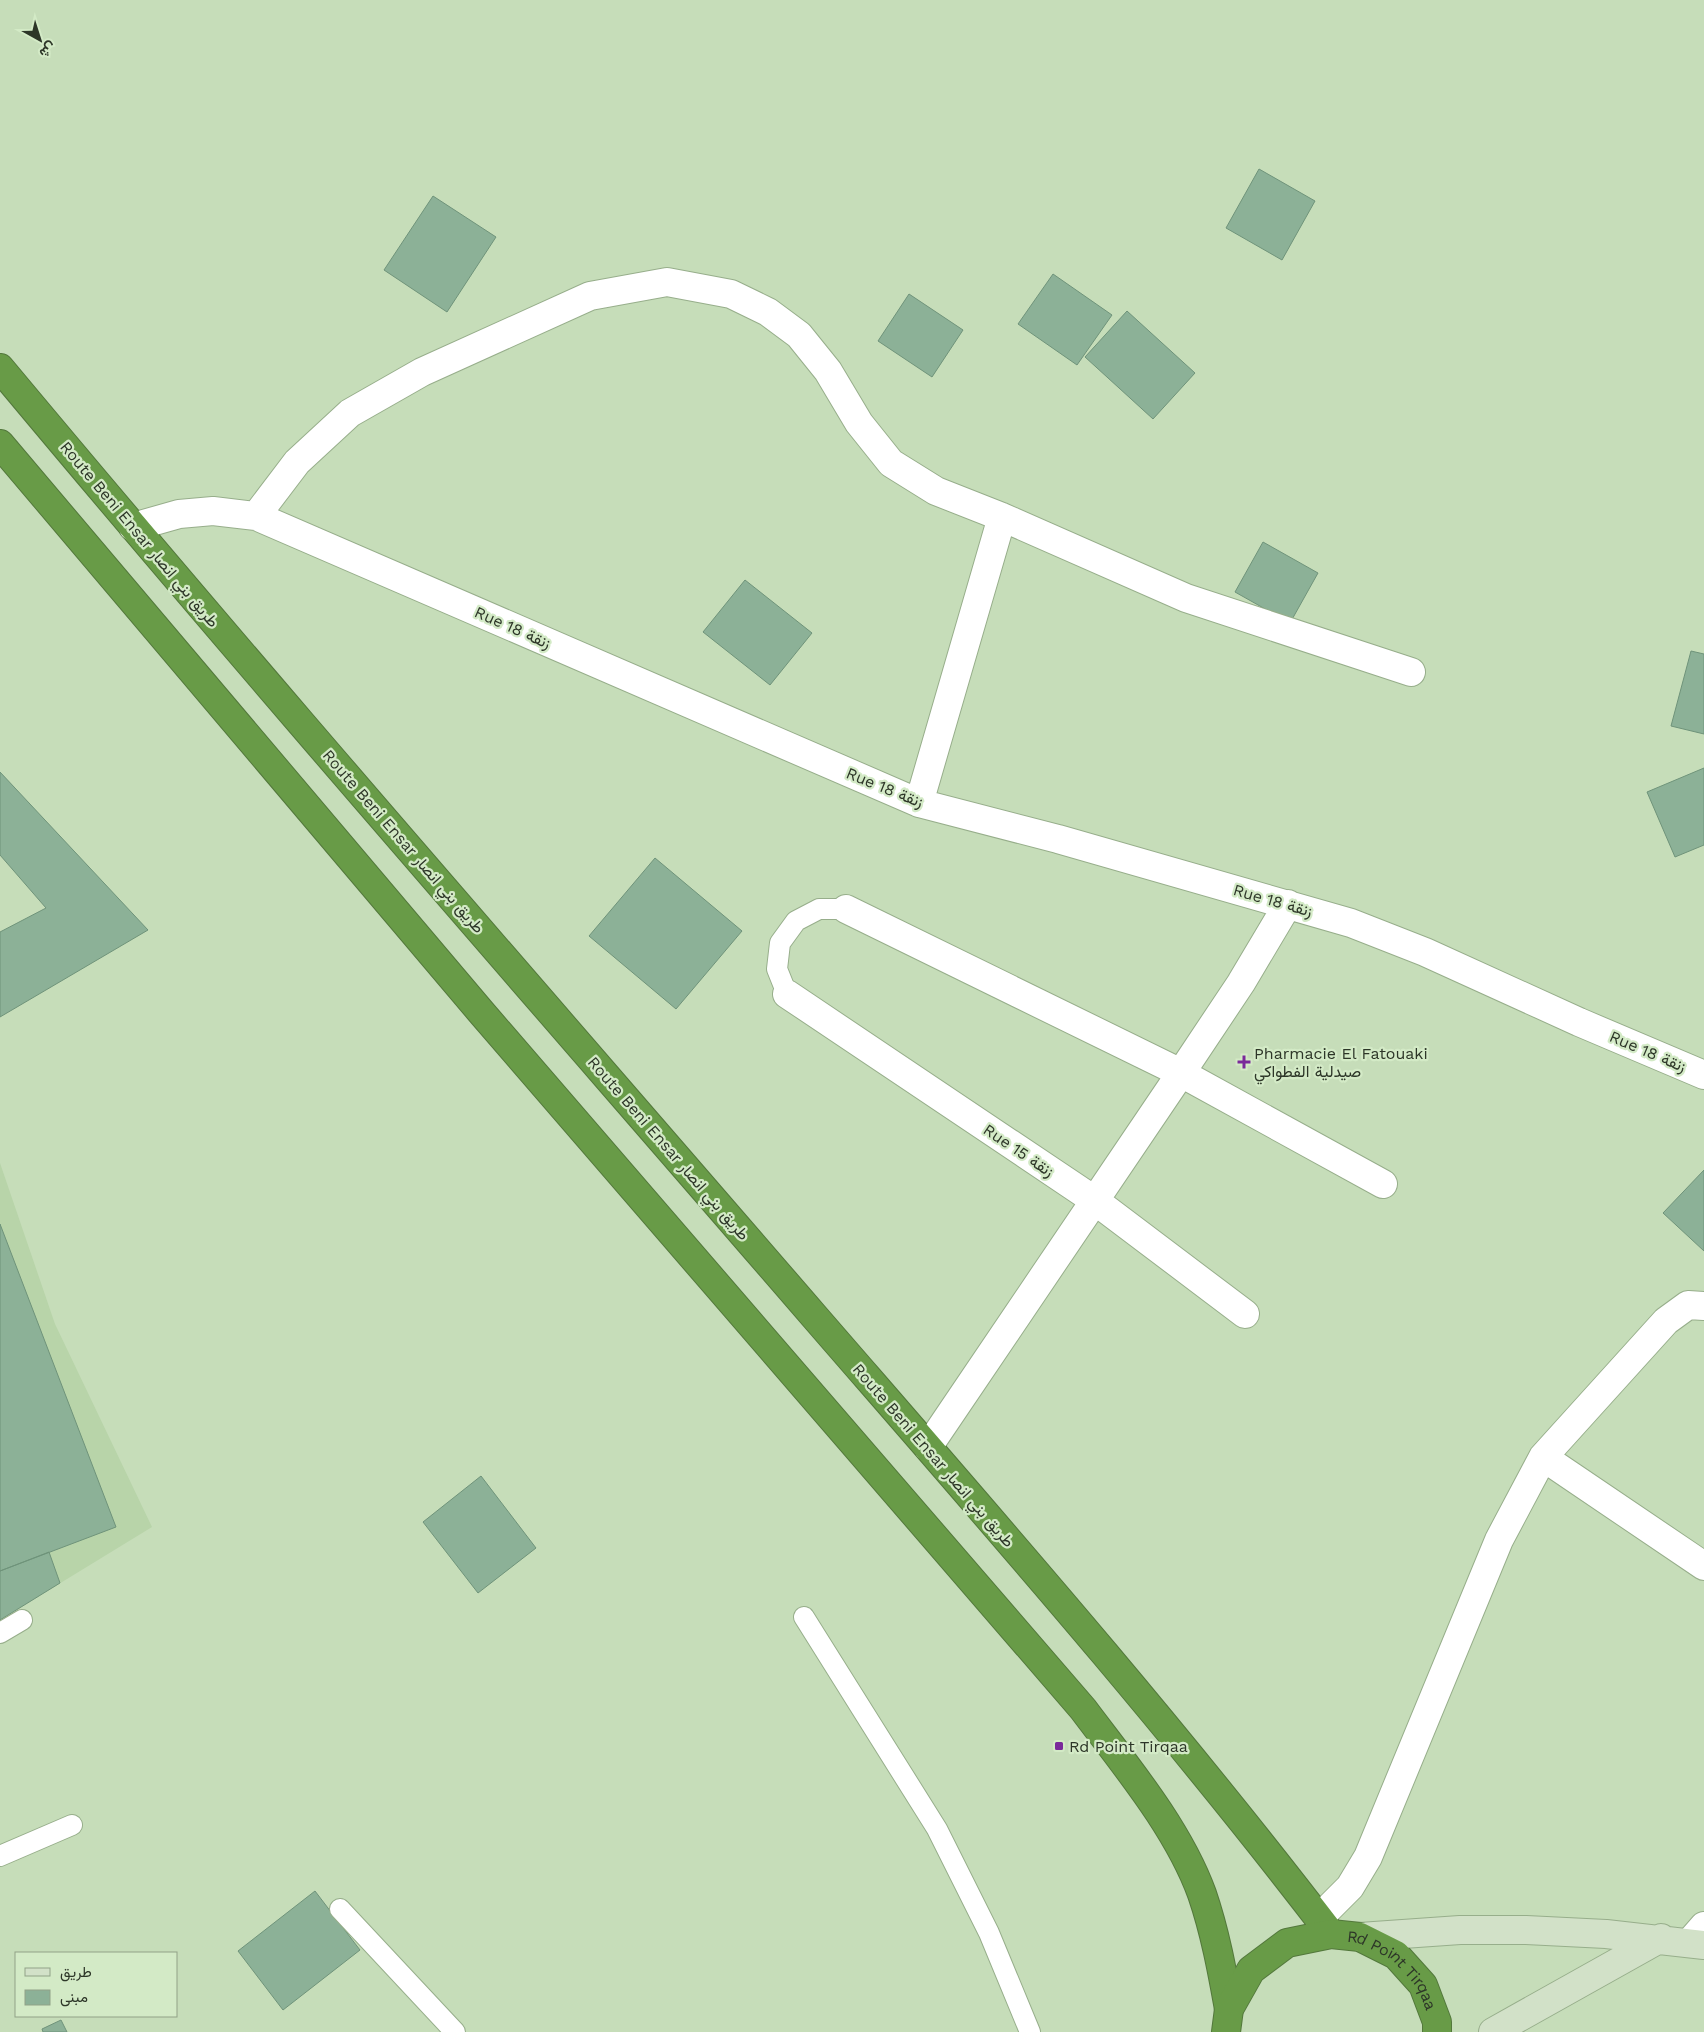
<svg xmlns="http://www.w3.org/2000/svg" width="1704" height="2032" font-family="'Work Sans',Vazirmatn,sans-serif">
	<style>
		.built { fill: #b8d4a9 }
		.building { fill: #8cb197; stroke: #6f937a }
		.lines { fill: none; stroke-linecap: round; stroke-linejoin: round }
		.lane-casing { stroke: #97ae8b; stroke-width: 22 }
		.street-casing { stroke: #97ae8b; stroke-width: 30 }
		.secondary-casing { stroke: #97ae8b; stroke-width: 30 }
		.highway-casing { stroke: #53783c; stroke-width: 30 }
		.lane { stroke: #fff; stroke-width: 20 }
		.street { stroke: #fff; stroke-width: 28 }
		.secondary { stroke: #d2e1c8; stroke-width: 28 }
		.highway { stroke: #689b47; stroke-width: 28 }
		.poi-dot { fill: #7a299a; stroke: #d3eac6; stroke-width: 2 }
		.labels { text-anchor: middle; stroke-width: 4.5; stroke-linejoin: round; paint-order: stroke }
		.street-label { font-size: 16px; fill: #2d3628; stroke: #d3eac6 }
		.poi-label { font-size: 16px; fill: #2d3628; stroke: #d3eac6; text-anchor: start }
	</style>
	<rect width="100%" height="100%" fill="#c6ddb9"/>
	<!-- built -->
	<path class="built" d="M 0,1163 L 55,1324 L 152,1527 L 0,1620 Z"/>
	<!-- building -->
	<path class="building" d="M 1259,169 L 1315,201 L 1282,260 L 1226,228 Z
		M 433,196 L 496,237 L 447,312 L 384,270 Z
		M 1053,274 L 1112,315 L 1077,365 L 1018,324 Z
		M 909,294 L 963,330 L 932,377 L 878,341 Z
		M 1127,311 L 1195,373 L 1153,419 L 1085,357 Z
		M 1263,542 L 1318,573 L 1290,623 L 1235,592 Z
		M 745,580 L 812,633 L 770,685 L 703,632 Z
		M 1691,651 L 1704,654 L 1704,734 L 1671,726 Z
		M 1704,768 L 1704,845 L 1675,857 L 1647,792 Z
		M 0,772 L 148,930 L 0,1017 L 0,932 L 46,908 L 0,855 Z
		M 655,858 L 742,931 L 676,1009 L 589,936 Z
		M 1704,1170 L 1704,1251 L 1663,1213 Z
		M 0,1224 L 116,1527 L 0,1571 Z
		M 481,1476 L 536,1548 L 478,1593 L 423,1522 Z
		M 49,1552 L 60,1583 L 0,1620 L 0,1571 Z
		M 315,1891 L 360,1950 L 283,2010 L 238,1951 Z
		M 61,2020 L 67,2032 L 43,2032 L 42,2029 Z"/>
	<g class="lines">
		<defs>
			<path id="lane" d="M 787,994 L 777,969 L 780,943 L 796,921 L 819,909 L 846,909
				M 804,1617 L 937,1829 L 989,1933 L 1030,2032
				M 0,1633 L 22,1620
				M 0,1856 L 72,1825
				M 340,1909 L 455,2032"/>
			<path id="street" d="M 256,516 L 297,462 L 350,413 L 422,372 L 590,296 L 667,282 L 731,294 L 768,312 L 799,335 L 828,371 L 859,423 L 891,463 L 936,491 L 1002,517
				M 133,527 L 179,514 L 213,511 L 256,516 L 919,803 L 1058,839 L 1351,923 L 1425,952 L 1579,1022 L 1704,1075
				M 919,803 L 1002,517 L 1186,598 L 1411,672
				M 846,909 L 1181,1073 L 1383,1184
				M 787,994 L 1094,1200 L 1245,1314
				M 928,1447 L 1181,1073 L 1241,983 L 1288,904
				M 1543,1457 L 1704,1566
				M 1319,1918 L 1350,1887 L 1368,1857 L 1499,1540 L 1543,1457 L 1666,1321 L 1688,1305 L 1704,1306
				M 1690,1942 L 1704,1926"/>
			<path id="secondary" d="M 1360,1937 L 1460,1930 L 1526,1930 L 1606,1934 L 1704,1945
				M 1493,2032 L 1661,1938"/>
			<g id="highway">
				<path d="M 0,368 C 267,688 542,1001 814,1316 C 990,1519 1168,1721 1331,1934"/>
				<path d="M 0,444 L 481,1012 L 1083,1709 C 1125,1765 1178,1828 1202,1894 C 1215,1932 1222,1970 1229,2009"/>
				<path id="s1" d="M 1226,2032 L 1229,2009 L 1251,1970 L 1287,1943 L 1331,1934 L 1360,1937 L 1396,1955 L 1423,1985 L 1437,2022 L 1437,2032"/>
			</g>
		</defs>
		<!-- lane casing -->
		<use href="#lane" class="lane-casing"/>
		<!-- street casing -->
		<use href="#street" class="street-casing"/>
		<!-- secondary casing -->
		<use href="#secondary" class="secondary-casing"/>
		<!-- highway casing -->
		<use href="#highway" class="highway-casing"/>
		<!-- lane -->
		<use href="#lane" class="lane"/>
		<!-- street -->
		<use href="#street" class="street"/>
		<!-- secondary -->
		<use href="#secondary" class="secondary"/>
		<!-- highway -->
		<use href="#highway" class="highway"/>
	</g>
	<!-- markers -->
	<g class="poi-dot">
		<path d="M1241.5 1054.5h5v5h5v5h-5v5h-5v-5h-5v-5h5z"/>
		<rect x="1054" y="1741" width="10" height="10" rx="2.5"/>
	</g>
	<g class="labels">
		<!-- street labels -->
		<g class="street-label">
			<text transform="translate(140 534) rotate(50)" y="6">Route Beni Ensar طريق بني انصار</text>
			<text transform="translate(513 627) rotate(24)" y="6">Rue 18 زنقة</text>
			<text transform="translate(885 787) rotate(22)" y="6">Rue 18 زنقة</text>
			<text transform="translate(404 841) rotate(49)" y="6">Route Beni Ensar طريق بني انصار</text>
			<text transform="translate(1273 900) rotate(16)" y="6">Rue 18 زنقة</text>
			<text transform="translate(1648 1051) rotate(23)" y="6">Rue 18 زنقة</text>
			<text transform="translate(669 1148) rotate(49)" y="6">Route Beni Ensar طريق بني انصار</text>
			<text transform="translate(1019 1150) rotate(34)" y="6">Rue 15 زنقة</text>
			<text transform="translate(934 1455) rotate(49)" y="6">Route Beni Ensar طريق بني انصار</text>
			<text dy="6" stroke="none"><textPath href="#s1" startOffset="234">Rd Point Tirqaa</textPath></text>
		</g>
		<!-- poi labels -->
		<g class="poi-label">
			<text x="1254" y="1059">Pharmacie El Fatouaki<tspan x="1254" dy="18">صيدلية الفطواكي</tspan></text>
			<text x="1069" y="1752">Rd Point Tirqaa</text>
		</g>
	</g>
	<!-- legend -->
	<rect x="15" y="1952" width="162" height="65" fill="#d3eac6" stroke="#91a287"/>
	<rect x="25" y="1968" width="25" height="8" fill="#d2e1c8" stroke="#91a287"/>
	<text x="60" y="1977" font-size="15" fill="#2d3628">طريق</text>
	<rect x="25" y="1990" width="25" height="15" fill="#8cb197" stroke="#91a287"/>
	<text x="60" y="2002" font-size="15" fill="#2d3628">مبنى</text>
	<!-- north arrow -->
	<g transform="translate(40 40) rotate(141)" stroke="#d3eac6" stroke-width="4" paint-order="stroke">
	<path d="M0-4L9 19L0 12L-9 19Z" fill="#2d3628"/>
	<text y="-8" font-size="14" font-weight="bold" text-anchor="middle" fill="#2d3628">ش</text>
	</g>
</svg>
